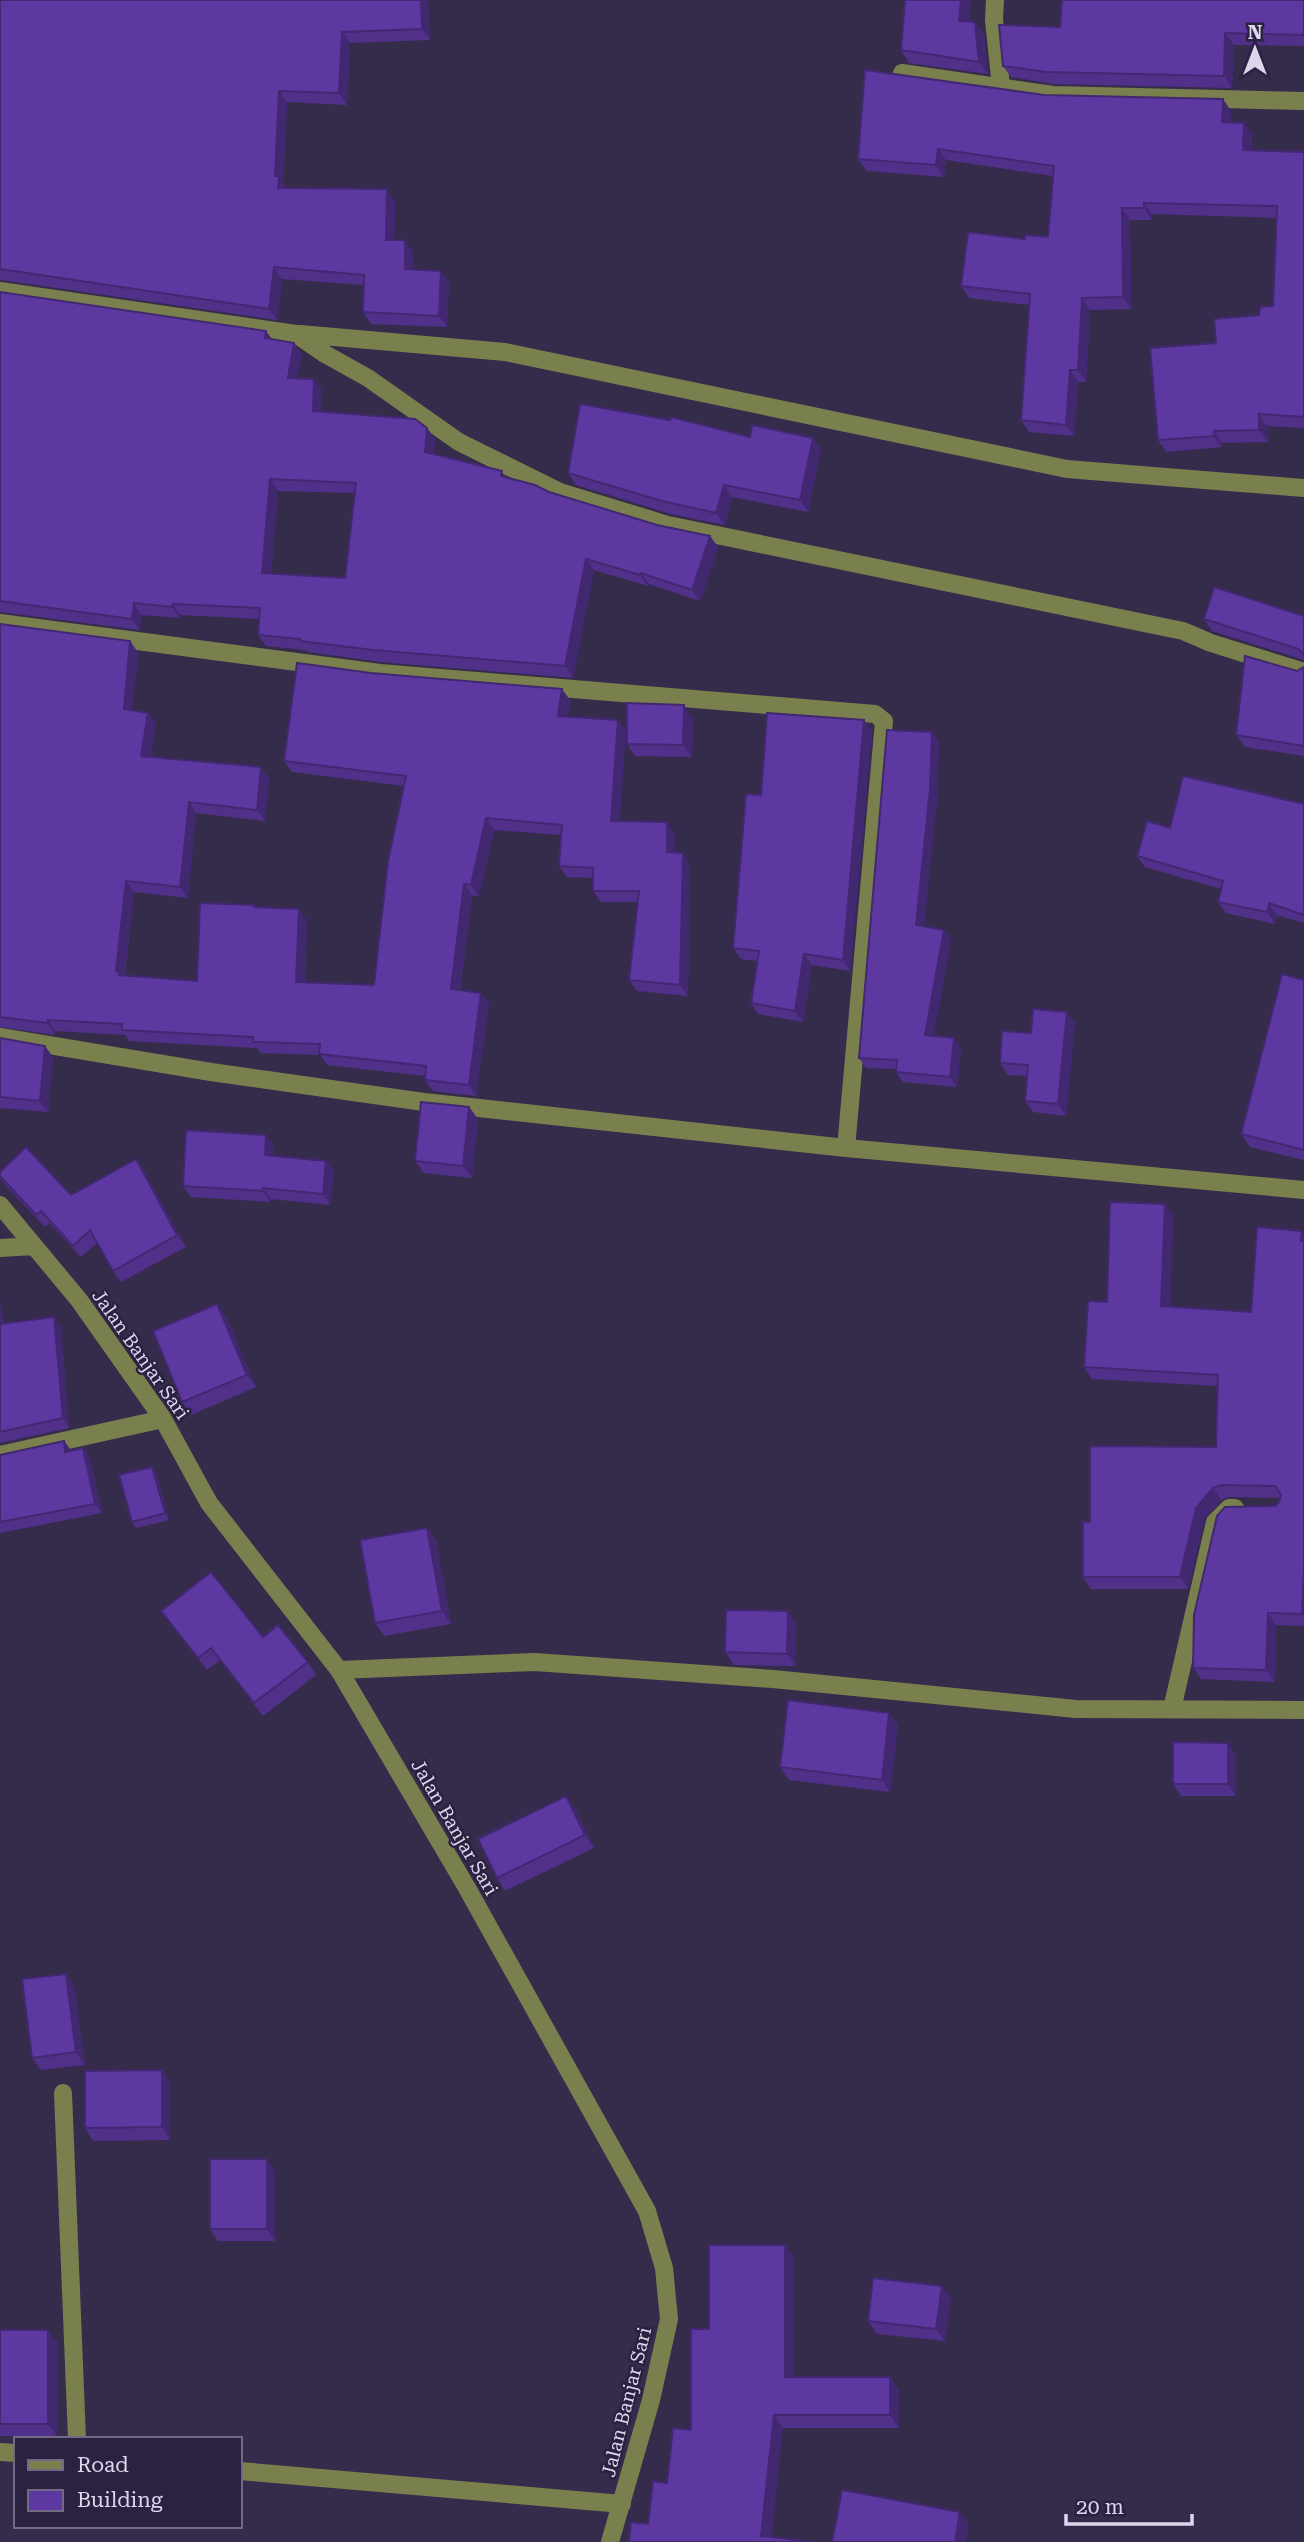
<svg xmlns="http://www.w3.org/2000/svg" width="1304" height="2542" font-family="'Roboto Serif',serif">
	<style>
		.lines { fill: none; stroke-linecap: round; stroke-linejoin: round }
		.minor { stroke: #79804d; stroke-width: 18 }
		.wall { fill: #51308a; fill-rule: evenodd }
		.shaded-wall { fill: #422771 }
		.building { fill: #5e38a1; stroke: #422771; stroke-width: 2; fill-rule: evenodd }
		.labels { text-anchor: middle; stroke-width: 5; stroke-linejoin: round; paint-order: stroke }
		.street-label { font-size: 19px; fill: #dcd7ec; stroke: #2b2241 }
	</style>
	<rect width="100%" height="100%" fill="#352c4c"/>
	<g class="lines">
		<!-- minor -->
		<path class="minor" d="M 995,0 L 994,20 L 1001,87
			M 902,73 L 1053,95 L 1304,101
			M 0,291 L 296,334 L 325,354 L 368,378 L 459,442 L 560,492 L 668,525 L 1183,631 L 1211,643 L 1304,672
			M 300,334 L 505,352 L 1067,469 L 1304,488
			M 0,623 L 380,673 L 875,714 L 884,721 L 846,1148
			M 0,1037 L 211,1072 L 424,1102 L 846,1148 L 1304,1190
			M 0,1205 L 79,1300 L 163,1419 L 209,1503 L 339,1670 L 467,1888 L 647,2211 L 664,2268 L 669,2319 L 651,2400 L 610,2542
			M 0,1248 L 34,1246
			M 0,1455 L 163,1419
			M 339,1670 L 535,1662 L 773,1679 L 1076,1709 L 1304,1710
			M 1172,1709 L 1215,1522 L 1229,1508 L 1235,1508
			M 63,2093 L 77,2439
			M 0,2452 L 16,2453
			M 240,2471 L 622,2504"/>
	</g>
	<!-- wall -->
	<path class="wall" d="M 0,0 L 428,0 L 430,40 L 350,43 L 347,105 L 287,102 L 283,183 L 286,188 L 395,201 L 394,240 L 413,251 L 413,270 L 449,282 L 447,327 L 371,324 L 363,312 L 364,285 L 282,279 L 277,320 L 2,280 L 0,280 Z
		M 971,0 L 969,21 L 975,22 L 984,35 L 988,74 L 909,63 L 901,50 Z
		M 1304,0 L 1304,46 L 1234,45 L 1232,88 L 1054,84 L 1011,77 L 1003,66 L 1060,27 Z
		M 1044,95 L 1231,111 L 1230,122 L 1244,123 L 1252,134 L 1252,150 L 1304,152 L 1304,428 L 1267,426 L 1268,442 L 1222,443 L 1222,447 L 1166,452 L 1158,440 L 1216,343 L 1273,306 L 1276,218 L 1152,214 L 1152,220 L 1130,220 L 1131,309 L 1090,310 L 1086,382 L 1078,382 L 1074,436 L 1029,432 L 1021,420 L 1029,305 L 969,298 L 961,286 L 1025,239 L 1048,237 L 1053,176 L 946,160 L 944,177 L 867,171 L 858,159 Z
		M 0,292 L 272,339 L 302,354 L 297,378 L 322,390 L 321,412 L 427,428 L 435,439 L 434,454 L 549,492 L 657,525 L 710,536 L 718,547 L 700,601 L 649,584 L 648,586 L 594,570 L 573,678 L 381,662 L 308,652 L 306,650 L 266,646 L 258,635 L 259,619 L 180,615 L 180,618 L 141,615 L 140,630 L 0,612 ZM 278,491 L 355,493 L 345,578 L 271,574 Z
		M 750,437 L 813,438 L 821,450 L 808,512 L 732,497 L 725,525 L 671,514 L 576,485 L 568,473 Z
		M 1304,616 L 1304,660 L 1212,631 L 1204,619 Z
		M 0,624 L 130,641 L 138,653 L 132,710 L 156,724 L 151,756 L 269,778 L 265,821 L 196,813 L 188,898 L 134,892 L 125,975 L 197,981 L 254,905 L 256,907 L 307,920 L 305,982 L 374,985 L 404,786 L 292,772 L 284,761 L 570,700 L 567,717 L 620,821 L 675,833 L 675,853 L 690,864 L 688,996 L 637,991 L 629,980 L 638,902 L 601,902 L 593,891 L 593,878 L 567,877 L 559,866 L 561,835 L 494,830 L 479,897 L 472,895 L 460,990 L 481,993 L 489,1004 L 476,1096 L 433,1091 L 425,1080 L 425,1076 L 327,1065 L 320,1055 L 261,1053 L 257,1048 L 129,1041 L 125,1035 L 55,1031 L 55,1035 L 0,1027 Z
		M 1304,667 L 1304,756 L 1245,747 L 1236,735 L 1297,671 Z
		M 693,718 L 692,757 L 635,756 L 627,744 Z
		M 872,731 L 850,971 L 812,965 L 803,1022 L 758,1014 L 751,1003 L 757,961 L 741,959 L 733,948 L 761,795 Z
		M 939,742 L 937,799 L 924,926 L 951,940 L 933,1036 L 961,1048 L 957,1087 L 903,1082 L 896,1072 L 896,1069 L 866,1068 L 859,1058 Z
		M 1304,804 L 1304,923 L 1277,915 L 1275,924 L 1226,913 L 1218,902 L 1221,889 L 1145,867 L 1137,856 L 1170,828 Z
		M 1304,980 L 1304,1160 L 1250,1147 L 1241,1134 Z
		M 1067,1012 L 1075,1023 L 1066,1116 L 1033,1112 L 1025,1101 L 1027,1076 L 1008,1075 L 1000,1063 L 1031,1033 Z
		M 0,1038 L 53,1057 L 48,1112 L 0,1108 Z
		M 469,1107 L 478,1119 L 472,1178 L 424,1173 L 415,1161 Z
		M 274,1145 L 273,1156 L 326,1161 L 334,1172 L 330,1205 L 271,1199 L 270,1202 L 191,1197 L 183,1186 Z
		M 144,1171 L 186,1247 L 121,1282 L 113,1271 L 97,1243 L 81,1257 L 49,1223 L 45,1227 L 6,1186 L 0,1177 L 71,1195 Z
		M 1165,1204 L 1173,1216 L 1170,1306 L 1251,1312 L 1304,1234 L 1304,1626 L 1276,1625 L 1275,1682 L 1201,1679 L 1193,1668 L 1275,1506 L 1279,1502 L 1280,1498 L 1229,1497 L 1221,1500 L 1204,1519 L 1188,1589 L 1091,1589 L 1083,1577 L 1090,1522 L 1216,1447 L 1218,1386 L 1092,1379 L 1084,1367 L 1107,1302 Z
		M 0,1300 L 4,1324 L 61,1327 L 69,1428 L 0,1443 Z
		M 226,1317 L 256,1387 L 191,1415 L 182,1402 Z
		M 64,1441 L 71,1450 L 83,1448 L 90,1458 L 102,1513 L 0,1533 L 0,1455 Z
		M 156,1473 L 169,1520 L 136,1528 L 132,1522 Z
		M 427,1528 L 436,1540 L 451,1624 L 384,1636 L 375,1623 Z
		M 161,1611 L 263,1637 L 308,1662 L 316,1675 L 263,1716 L 220,1660 L 207,1670 Z
		M 796,1623 L 796,1666 L 734,1665 L 725,1652 Z
		M 889,1713 L 898,1725 L 890,1792 L 789,1780 L 780,1767 Z
		M 1236,1755 L 1236,1796 L 1181,1796 L 1173,1784 Z
		M 575,1809 L 594,1848 L 505,1891 L 497,1878 Z
		M 66,1974 L 74,1986 L 85,2065 L 41,2070 L 32,2058 Z
		M 170,2083 L 170,2140 L 93,2141 L 85,2128 Z
		M 275,2172 L 275,2241 L 218,2241 L 210,2229 Z
		M 785,2245 L 794,2258 L 794,2377 L 890,2377 L 899,2390 L 899,2428 L 783,2428 L 648,2524 L 691,2430 L 709,2329 Z
		M 951,2298 L 945,2341 L 877,2334 L 868,2321 Z
		M 0,2330 L 57,2342 L 57,2436 L 0,2436 Z"/>
	<!-- shaded-wall -->
	<path class="shaded-wall" d="M 421,0 L 428,0 L 430,40 L 422,29 Z
		M 961,0 L 971,0 L 968,33 L 959,21 Z
		M 975,22 L 984,35 L 988,74 L 979,62 Z
		M 342,32 L 350,43 L 347,105 L 339,93 Z
		M 1225,33 L 1234,45 L 1232,88 L 1224,76 Z
		M 279,91 L 287,102 L 283,183 L 286,187 L 286,199 L 278,188 L 275,176 Z
		M 1223,99 L 1231,111 L 1230,134 L 1222,122 Z
		M 1244,123 L 1252,134 L 1251,161 L 1243,150 Z
		M 938,149 L 946,160 L 944,177 L 936,165 Z
		M 387,189 L 395,201 L 394,251 L 386,240 Z
		M 1144,203 L 1152,214 L 1152,220 L 1144,208 Z
		M 1122,208 L 1130,220 L 1131,309 L 1123,297 Z
		M 405,240 L 413,251 L 413,281 L 405,269 Z
		M 274,267 L 282,279 L 277,320 L 269,309 Z
		M 441,271 L 449,282 L 447,327 L 439,316 Z
		M 1082,298 L 1090,310 L 1086,382 L 1078,370 Z
		M 266,331 L 274,342 L 265,338 Z
		M 294,343 L 302,354 L 295,389 L 288,378 Z
		M 1070,370 L 1078,382 L 1074,436 L 1066,425 Z
		M 314,379 L 322,390 L 321,422 L 313,411 Z
		M 1259,414 L 1267,426 L 1268,442 L 1259,430 Z
		M 427,428 L 435,439 L 433,463 L 425,452 Z
		M 1214,431 L 1222,443 L 1222,447 L 1214,436 Z
		M 813,438 L 821,450 L 808,512 L 800,500 Z
		M 270,479 L 278,491 L 270,584 L 262,573 Z
		M 724,485 L 732,497 L 725,525 L 716,513 Z
		M 710,536 L 718,547 L 700,601 L 692,590 Z
		M 586,559 L 594,570 L 573,678 L 565,666 Z
		M 641,573 L 649,584 L 648,586 L 640,575 Z
		M 134,603 L 141,615 L 140,630 L 132,619 Z
		M 173,604 L 180,615 L 180,618 L 172,607 Z
		M 130,641 L 138,653 L 131,720 L 124,709 Z
		M 562,689 L 570,700 L 566,727 L 558,716 Z
		M 684,705 L 693,718 L 692,757 L 683,745 Z
		M 148,713 L 156,724 L 149,767 L 141,756 Z
		M 618,720 L 626,731 L 619,832 L 611,821 Z
		M 864,720 L 872,731 L 850,971 L 843,960 Z
		M 932,732 L 939,742 L 937,799 L 923,935 L 916,925 Z
		M 261,767 L 269,778 L 265,821 L 257,810 Z
		M 189,802 L 196,813 L 188,898 L 180,887 Z
		M 486,818 L 494,830 L 479,897 L 471,885 Z
		M 667,822 L 675,833 L 675,863 L 667,852 Z
		M 683,853 L 690,864 L 688,996 L 680,985 Z
		M 126,881 L 134,892 L 124,979 L 116,971 Z
		M 464,884 L 472,895 L 458,1000 L 451,989 Z
		M 1269,903 L 1277,915 L 1275,924 L 1267,912 Z
		M 299,909 L 307,920 L 304,993 L 296,982 Z
		M 944,930 L 951,940 L 932,1045 L 925,1035 Z
		M 804,954 L 812,965 L 803,1022 L 795,1011 Z
		M 481,993 L 489,1004 L 476,1096 L 469,1085 Z
		M 1067,1012 L 1075,1023 L 1066,1116 L 1058,1104 Z
		M 48,1020 L 55,1031 L 55,1035 L 47,1023 Z
		M 954,1038 L 961,1048 L 957,1087 L 950,1077 Z
		M 45,1046 L 53,1057 L 48,1112 L 40,1101 Z
		M 469,1107 L 478,1119 L 472,1178 L 463,1166 Z
		M 266,1135 L 274,1145 L 273,1166 L 265,1155 Z
		M 136,1159 L 144,1171 L 186,1247 L 177,1235 Z
		M 326,1161 L 334,1172 L 330,1205 L 323,1194 Z
		M 263,1188 L 271,1199 L 270,1202 L 263,1191 Z
		M 1165,1204 L 1173,1216 L 1170,1318 L 1161,1306 Z
		M 1302,1231 L 1304,1234 L 1304,1245 L 1301,1241 Z
		M 0,1300 L 6,1334 L 0,1325 Z
		M 217,1304 L 226,1317 L 256,1387 L 247,1375 Z
		M 54,1317 L 61,1327 L 69,1428 L 63,1418 Z
		M 64,1441 L 71,1451 L 65,1452 Z
		M 83,1448 L 90,1458 L 102,1513 L 95,1504 Z
		M 152,1467 L 156,1473 L 169,1520 L 165,1513 Z
		M 1213,1488 L 1221,1500 L 1204,1519 L 1188,1589 L 1180,1577 L 1196,1508 Z
		M 427,1528 L 436,1540 L 451,1624 L 442,1611 Z
		M 1303,1569 L 1304,1570 L 1304,1616 L 1302,1614 Z
		M 788,1611 L 796,1623 L 796,1666 L 787,1654 Z
		M 1268,1613 L 1276,1625 L 1275,1682 L 1266,1670 Z
		M 889,1713 L 898,1725 L 890,1792 L 882,1780 Z
		M 1228,1743 L 1236,1755 L 1236,1796 L 1228,1784 Z
		M 566,1796 L 575,1809 L 594,1848 L 585,1835 Z
		M 66,1974 L 74,1986 L 85,2065 L 76,2052 Z
		M 162,2070 L 170,2083 L 170,2140 L 162,2127 Z
		M 267,2159 L 275,2172 L 275,2241 L 267,2229 Z
		M 785,2245 L 794,2258 L 794,2390 L 785,2377 Z
		M 942,2286 L 951,2298 L 945,2341 L 936,2329 Z
		M 48,2330 L 57,2342 L 57,2436 L 48,2424 Z
		M 890,2377 L 899,2390 L 899,2428 L 890,2415 Z
		M 774,2415 L 783,2428 L 771,2542 L 761,2536 Z
		M 960,2512 L 969,2525 L 966,2542 L 955,2542 Z"/>
	<!-- building -->
	<path class="building" d="M 0,0 L 421,0 L 422,29 L 342,32 L 339,93 L 279,91 L 275,176 L 279,176 L 278,188 L 387,189 L 386,240 L 405,240 L 405,269 L 441,271 L 439,316 L 363,312 L 364,275 L 274,267 L 269,309 L 0,269 Z
		M 905,0 L 961,0 L 959,21 L 975,22 L 979,62 L 901,50 Z
		M 1062,0 L 1304,0 L 1304,35 L 1225,33 L 1224,76 L 1046,72 L 1003,66 L 999,25 L 1060,27 Z
		M 865,70 L 1044,95 L 1223,99 L 1222,122 L 1244,123 L 1243,150 L 1304,152 L 1304,417 L 1259,414 L 1259,430 L 1214,431 L 1214,436 L 1158,440 L 1150,348 L 1216,343 L 1214,319 L 1259,315 L 1260,307 L 1273,306 L 1277,206 L 1144,203 L 1144,208 L 1122,208 L 1123,297 L 1082,298 L 1078,370 L 1070,370 L 1066,425 L 1021,420 L 1030,294 L 961,286 L 968,232 L 1025,239 L 1025,235 L 1048,237 L 1054,166 L 938,149 L 936,165 L 858,159 Z
		M 0,292 L 266,331 L 265,338 L 294,343 L 288,378 L 314,379 L 313,411 L 415,419 L 427,428 L 425,452 L 502,471 L 501,476 L 535,485 L 549,492 L 657,525 L 710,536 L 692,590 L 641,573 L 640,575 L 586,559 L 565,666 L 373,650 L 300,641 L 300,639 L 258,635 L 260,608 L 173,604 L 172,607 L 134,603 L 132,619 L 0,601 ZM 270,479 L 356,483 L 345,578 L 262,573 Z
		M 580,404 L 670,420 L 671,417 L 750,437 L 752,425 L 813,438 L 800,500 L 724,485 L 716,513 L 662,501 L 568,473 Z
		M 1214,587 L 1304,616 L 1304,655 L 1299,649 L 1204,619 Z
		M 0,624 L 130,641 L 124,709 L 148,713 L 141,756 L 261,767 L 257,810 L 189,802 L 180,887 L 126,881 L 116,971 L 119,972 L 119,975 L 197,981 L 200,903 L 254,905 L 254,907 L 299,909 L 296,982 L 374,985 L 388,861 L 406,776 L 284,761 L 297,663 L 371,673 L 562,689 L 558,716 L 618,720 L 611,821 L 667,822 L 667,852 L 683,853 L 680,985 L 629,980 L 639,891 L 593,891 L 593,868 L 559,866 L 562,825 L 486,818 L 471,885 L 464,884 L 451,989 L 481,993 L 469,1085 L 425,1080 L 426,1066 L 319,1054 L 320,1044 L 253,1042 L 253,1037 L 122,1030 L 122,1024 L 48,1020 L 47,1023 L 0,1017 Z
		M 1245,656 L 1297,671 L 1304,667 L 1304,746 L 1236,735 Z
		M 627,703 L 684,705 L 683,745 L 627,744 Z
		M 767,713 L 864,720 L 843,960 L 804,954 L 795,1011 L 751,1003 L 759,951 L 733,948 L 746,794 L 761,795 Z
		M 887,730 L 932,732 L 930,789 L 916,925 L 944,930 L 925,1035 L 954,1038 L 950,1077 L 896,1072 L 897,1060 L 859,1058 Z
		M 1183,776 L 1304,804 L 1304,915 L 1269,903 L 1267,912 L 1218,902 L 1223,881 L 1137,856 L 1147,821 L 1170,828 Z
		M 1282,974 L 1304,980 L 1304,1150 L 1241,1134 Z
		M 1033,1009 L 1067,1012 L 1058,1104 L 1025,1101 L 1028,1065 L 1000,1063 L 1002,1031 L 1031,1033 Z
		M 0,1038 L 45,1046 L 40,1101 L 0,1097 Z
		M 421,1102 L 469,1107 L 463,1166 L 415,1161 Z
		M 186,1130 L 266,1135 L 265,1155 L 326,1161 L 323,1194 L 263,1188 L 263,1191 L 183,1186 Z
		M 26,1147 L 71,1195 L 136,1159 L 177,1235 L 113,1271 L 90,1230 L 73,1246 L 41,1211 L 36,1215 L 0,1176 L 0,1172 Z
		M 1110,1202 L 1165,1204 L 1161,1306 L 1251,1312 L 1257,1227 L 1302,1231 L 1301,1241 L 1304,1241 L 1304,1569 L 1302,1614 L 1268,1613 L 1266,1670 L 1193,1668 L 1194,1615 L 1217,1516 L 1225,1507 L 1275,1506 L 1279,1502 L 1281,1495 L 1275,1486 L 1221,1485 L 1213,1488 L 1196,1508 L 1180,1577 L 1083,1577 L 1083,1522 L 1090,1522 L 1090,1446 L 1216,1447 L 1218,1375 L 1084,1367 L 1088,1301 L 1107,1302 Z
		M 217,1304 L 247,1375 L 182,1402 L 153,1331 Z
		M 54,1317 L 63,1418 L 0,1432 L 0,1324 Z
		M 64,1441 L 65,1452 L 83,1448 L 95,1504 L 0,1522 L 0,1455 Z
		M 152,1467 L 165,1513 L 132,1522 L 119,1475 Z
		M 427,1528 L 442,1611 L 375,1623 L 360,1540 Z
		M 211,1572 L 263,1637 L 278,1625 L 308,1662 L 254,1703 L 211,1648 L 198,1658 L 161,1611 Z
		M 726,1610 L 788,1611 L 787,1654 L 725,1652 Z
		M 788,1700 L 889,1713 L 882,1780 L 780,1767 Z
		M 1173,1742 L 1228,1743 L 1228,1784 L 1173,1784 Z
		M 566,1796 L 585,1835 L 497,1878 L 478,1839 Z
		M 66,1974 L 76,2052 L 32,2058 L 22,1979 Z
		M 162,2070 L 162,2127 L 85,2128 L 85,2071 Z
		M 210,2159 L 267,2159 L 267,2229 L 210,2229 Z
		M 709,2245 L 785,2245 L 785,2377 L 890,2377 L 890,2415 L 774,2415 L 761,2536 L 814,2542 L 629,2542 L 631,2522 L 648,2524 L 653,2481 L 667,2483 L 673,2428 L 691,2430 L 691,2329 L 709,2329 Z
		M 873,2278 L 942,2286 L 936,2329 L 868,2321 Z
		M 0,2330 L 48,2330 L 48,2424 L 0,2424 Z
		M 842,2490 L 960,2512 L 955,2542 L 832,2542 Z"/>
	<g class="labels">
		<!-- street labels -->
		<g class="street-label">
			<text transform="translate(141 1354) rotate(55)" y="7">Jalan Banjar Sari</text>
			<text transform="translate(455 1827) rotate(60)" y="7">Jalan Banjar Sari</text>
			<text transform="translate(626 2402) rotate(-76)" y="7">Jalan Banjar Sari</text>
		</g>
	</g>
	<!-- legend -->
	<rect x="14" y="2437" width="228" height="91" fill="#2b2241" stroke="#726a85" stroke-width="2"/>
	<rect x="28" y="2460" width="35" height="10" fill="#79804d" stroke="#726a85" stroke-width="2"/>
	<text x="77" y="2472" font-size="21" fill="#dcd7ec">Road</text>
	<rect x="28" y="2490" width="35" height="21" fill="#5e38a1" stroke="#726a85" stroke-width="2"/>
	<text x="77" y="2507" font-size="21" fill="#dcd7ec">Building</text>
	<!-- north arrow -->
	<g transform="translate(1255 49)" stroke="#2b2241" stroke-width="5" paint-order="stroke">
	<path d="M0-5L12 26L0 18L-12 26Z" fill="#dcd7ec"/>
	<text y="-10" font-size="19" font-weight="bold" text-anchor="middle" fill="#dcd7ec">N</text>
	</g>
	<!-- scale -->
	<path d="M1066 2514v10h126v-10" fill="none" stroke="#dcd7ec" stroke-width="3.5"/>
	<text x="1076" y="2514" font-size="21" fill="#dcd7ec" stroke="#2b2241" stroke-width="5" paint-order="stroke">20 m</text>
</svg>
